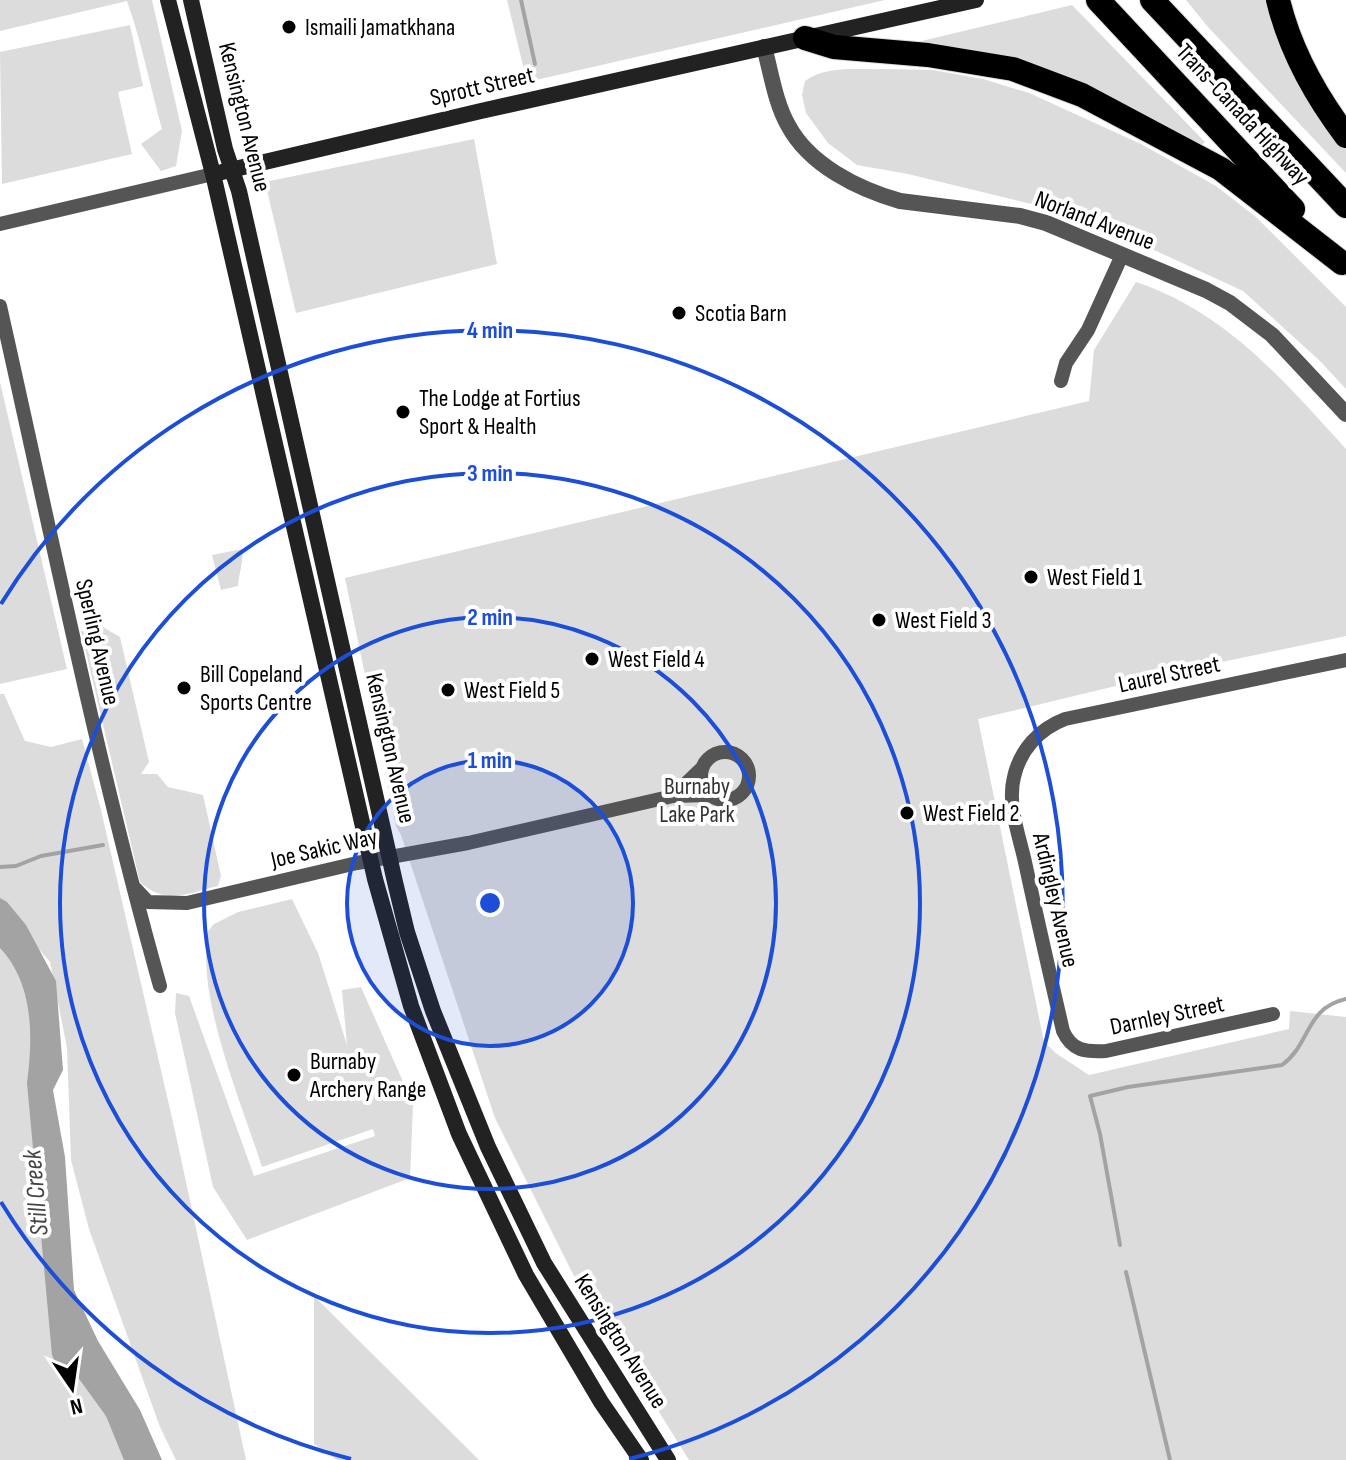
<svg xmlns="http://www.w3.org/2000/svg" width="1346" height="1460" font-family="'Sofia Sans Condensed',sans-serif">
	<style>
		.green { fill: #dcdcdc }
		.water { fill: #a3a3a3 }
		.lines { fill: none; stroke-linecap: round; stroke-linejoin: round }
		.stream { stroke: #a3a3a3; stroke-width: 4 }
		.motorway-casing { stroke: #dbdbdb; stroke-width: 26 }
		.minor { stroke: #555; stroke-width: 14 }
		.tertiary { stroke: #555; stroke-width: 16 }
		.secondary { stroke: #222; stroke-width: 16 }
		.motorway { stroke: #000; stroke-width: 24 }
		.ring { fill: none; stroke: #1d4ed8; stroke-width: 4 }
		.poi-dot { fill: #000; stroke: #fff; stroke-width: 3 }
		.labels { text-anchor: middle; stroke-width: 8; stroke-linejoin: round; paint-order: stroke }
		.poi-label { font-size: 24px; fill: #000; stroke: #fff; text-anchor: start }
		.street-label { font-size: 24px; fill: #000; stroke: #fff }
		.park-label { font-size: 24px; fill: #333; stroke: #fff }
		.water-label { font-size: 26px; font-style: italic; fill: #444; stroke: #fff }
		.centre { fill: #1d4ed8; stroke: #fff; stroke-width: 4 }
		.ring-label { font-size: 24px; text-anchor: middle; font-weight: bold; fill: #1d4ed8; stroke: #fff; stroke-width: 8; stroke-linejoin: round; paint-order: stroke }
	</style>
	<rect width="100%" height="100%" fill="#fff"/>
	<!-- green -->
	<path class="green" d="M 0,0 L 152,0 L 182,131 L 176,166 L 161,171 L 141,144 L 162,129 C 150,86 142,43 127,1 L 0,31 Z
		M 507,0 L 885,0 L 527,82 Z
		M 1186,0 L 1266,0 L 1294,78 L 1314,101 L 1333,134 L 1346,149 L 1346,173 L 1208,27 Z
		M 1072,5 L 1205,142 L 1199,147 L 909,44 Z
		M 130,25 L 143,86 L 118,92 L 132,154 L 2,184 L 0,52 Z
		M 886,69 L 933,70 L 983,79 L 1029,93 L 1141,144 L 1216,186 L 1256,217 L 1346,307 L 1346,389 L 1320,361 L 1243,291 L 1141,244 L 1052,209 L 908,174 L 857,165 L 828,143 L 806,113 L 802,95 L 805,81 C 826,65 860,70 886,69 Z
		M 474,139 L 497,264 L 296,313 L 265,182 Z
		M 1136,282 C 1226,312 1284,381 1346,449 L 1346,636 L 1174,672 L 978,719 L 1044,1042 L 1057,1054 L 1089,1075 L 1289,1029 L 1290,1011 L 1346,1017 L 1346,1460 L 689,1460 L 573,1274 L 495,1118 L 401,835 L 396,826 L 345,578 L 1089,401 L 1094,350 Z
		M 0,382 L 67,669 L 0,684 Z
		M 242,549 C 244,562 239,572 238,586 L 221,590 L 212,555 Z
		M 103,627 L 120,637 L 149,762 L 141,774 L 157,774 L 168,787 L 203,795 L 221,876 L 218,886 C 188,893 166,906 140,882 L 81,631 Z
		M 0,694 L 4,694 L 25,741 L 51,747 L 82,739 L 101,810 L 175,1131 L 246,1460 L 176,1460 L 160,1427 L 89,1229 L 71,1160 L 67,1048 L 50,962 L 0,904 Z
		M 292,899 L 318,953 L 347,1045 L 342,990 L 361,987 L 413,1104 L 410,1178 L 247,1240 L 213,1187 L 175,1013 L 176,993 L 189,996 L 254,1176 L 375,1136 L 373,1129 L 262,1167 C 241,1101 196,998 208,931 L 214,924 L 238,912 Z
		M 0,932 L 15,946 L 38,1028 L 59,1338 L 137,1460 L 0,1460 Z
		M 314,1296 L 479,1460 L 337,1460 L 314,1444 Z"/>
	<!-- water -->
	<path class="water" d="M 0,898 L 7,902 L 26,925 L 56,981 L 63,1070 L 53,1090 L 65,1157 L 74,1290 L 98,1341 L 140,1410 L 162,1460 L 124,1460 L 106,1416 L 77,1376 L 58,1369 L 52,1355 L 27,1083 C 33,1037 34,984 0,948 Z"/>
	<g class="lines">
		<!-- stream -->
		<path class="stream" d="M 521,0 L 535,64
			M 0,867 L 16,866 L 41,856 L 103,845
			M 1120,1245 L 1100,1134 L 1090,1096 L 1128,1087 L 1282,1065 C 1311,1044 1305,1008 1346,999
			M 1126,1272 L 1170,1460"/>
		<defs>
			<path id="motorway" d="M 1098,0 L 1293,209
				M 1152,0 L 1346,206
				M 1278,0 C 1290,50 1315,95 1346,136
				M 805,38 L 834,47 L 928,55 L 1013,69 L 1082,95 L 1221,169 L 1342,263"/>
		</defs>
		<!-- motorway casing -->
		<use href="#motorway" class="motorway-casing"/>
		<!-- minor -->
		<path class="minor" d="M 0,224 L 213,174
			M 0,306 C 51,533 97,762 160,986
			M 1061,381 L 1066,363 L 1088,330 L 1122,255
			M701 776a24 24 0 1 1 48 0a24 24 0 1 1-48 0Z
			M 673,796 L 702,768
			M 133,886 L 148,902 L 187,903 L 357,863 L 468,843 L 673,796 L 710,795
			M 1273,1014 L 1106,1051 C 1085,1052 1072,1051 1063,1031 C 1050,975 1037,918 1025,862 C 1019,835 1007,804 1014,777 C 1020,750 1039,729 1065,719 L 1346,660"/>
		<!-- tertiary -->
		<path class="tertiary" d="M 764,47 C 771,72 775,102 788,125 C 809,165 858,189 900,201 L 1020,216 L 1046,223 L 1206,290 L 1230,303 L 1272,335 L 1346,414"/>
		<!-- secondary -->
		<path class="secondary" d="M 168,0 L 213,174 L 375,879 L 411,1006 L 459,1134 L 526,1275 L 601,1402 L 641,1460
			M 191,0 L 225,149 L 239,191 L 395,882 L 407,932 L 433,1011 L 488,1147 L 544,1263 L 668,1460
			M 222,172 L 481,111 L 976,0"/>
		<!-- motorway -->
		<use href="#motorway" class="motorway"/>
	</g>
	<!-- distance rings -->
	<circle cx="490" cy="903" r="143" fill="#1d4ed8" fill-opacity=".12"/>
	<g class="ring">
		<circle cx="490" cy="903" r="143"/>
		<circle cx="490" cy="903" r="286"/>
		<circle cx="490" cy="903" r="430"/>
		<path d="M351 1459A573 573 0 0 1 1 1202M1 604A573 573 0 1 1 629 1459"/>
	</g>
	<!-- markers -->
	<g class="poi-dot">
		<circle cx="289" cy="27" r="8"/>
		<circle cx="679" cy="313" r="8"/>
		<circle cx="403" cy="412" r="8"/>
		<circle cx="1031" cy="577" r="8"/>
		<circle cx="879" cy="620" r="8"/>
		<circle cx="592" cy="659" r="8"/>
		<circle cx="184" cy="688" r="8"/>
		<circle cx="448" cy="690" r="8"/>
		<circle cx="907" cy="813" r="8"/>
		<circle cx="294" cy="1075" r="8"/>
	</g>
	<g class="labels">
		<!-- poi labels -->
		<g class="poi-label">
			<text x="305" y="35">Ismaili Jamatkhana</text>
			<text x="695" y="321">Scotia Barn</text>
			<text x="419" y="406">The Lodge at Fortius<tspan x="419" dy="28">Sport &amp; Health</tspan></text>
			<text x="1047" y="585">West Field 1</text>
			<text x="895" y="628">West Field 3</text>
			<text x="608" y="667">West Field 4</text>
			<text x="200" y="682">Bill Copeland<tspan x="200" dy="28">Sports Centre</tspan></text>
			<text x="464" y="698">West Field 5</text>
			<text x="923" y="821">West Field 2</text>
			<text x="310" y="1069">Burnaby<tspan x="310" dy="28">Archery Range</tspan></text>
		</g>
		<!-- street labels -->
		<g class="street-label">
			<text transform="translate(482 86) rotate(-13)" y="8">Sprott Street</text>
			<text transform="translate(1243 114) rotate(47)" y="8">Trans-Canada Highway</text>
			<text transform="translate(245 117) rotate(76)" y="8">Kensington Avenue</text>
			<text transform="translate(1095 220) rotate(21)" y="8">Norland Avenue</text>
			<text transform="translate(98 642) rotate(77)" y="8">Sperling Avenue</text>
			<text transform="translate(1169 674) rotate(-12)" y="8">Laurel Street</text>
			<text transform="translate(391 748) rotate(77)" y="8">Kensington Avenue</text>
			<text transform="translate(324 848) rotate(-13)" y="8">Joe Sakic Way</text>
			<text transform="translate(1056 900) rotate(77)" y="8">Ardingley Avenue</text>
			<text transform="translate(1167 1015) rotate(-12)" y="8">Darnley Street</text>
			<text transform="translate(621 1341) rotate(58)" y="8">Kensington Avenue</text>
		</g>
		<!-- park labels -->
		<g class="park-label">
			<text x="697" y="794">Burnaby<tspan x="697" dy="28">Lake Park</tspan></text>
		</g>
		<!-- water labels -->
		<g class="water-label">
			<text transform="translate(35 1193) rotate(-95)" y="9">Still Creek</text>
		</g>
	</g>
	<circle cx="490" cy="903" r="12" class="centre"/>
	<g class="ring-label">
		<text x="490" y="338">4 min</text>
		<text x="490" y="481">3 min</text>
		<text x="490" y="625">2 min</text>
		<text x="490" y="768">1 min</text>
	</g>
	<!-- north arrow -->
	<g transform="translate(72 1388) rotate(167)" stroke="#ffffff" stroke-width="6" paint-order="stroke">
	<path d="M0-6L14 30L0 20L-14 30Z" fill="#000000"/>
	<text y="-12" font-size="22" font-weight="bold" text-anchor="middle" fill="#000000">N</text>
	</g>
</svg>
